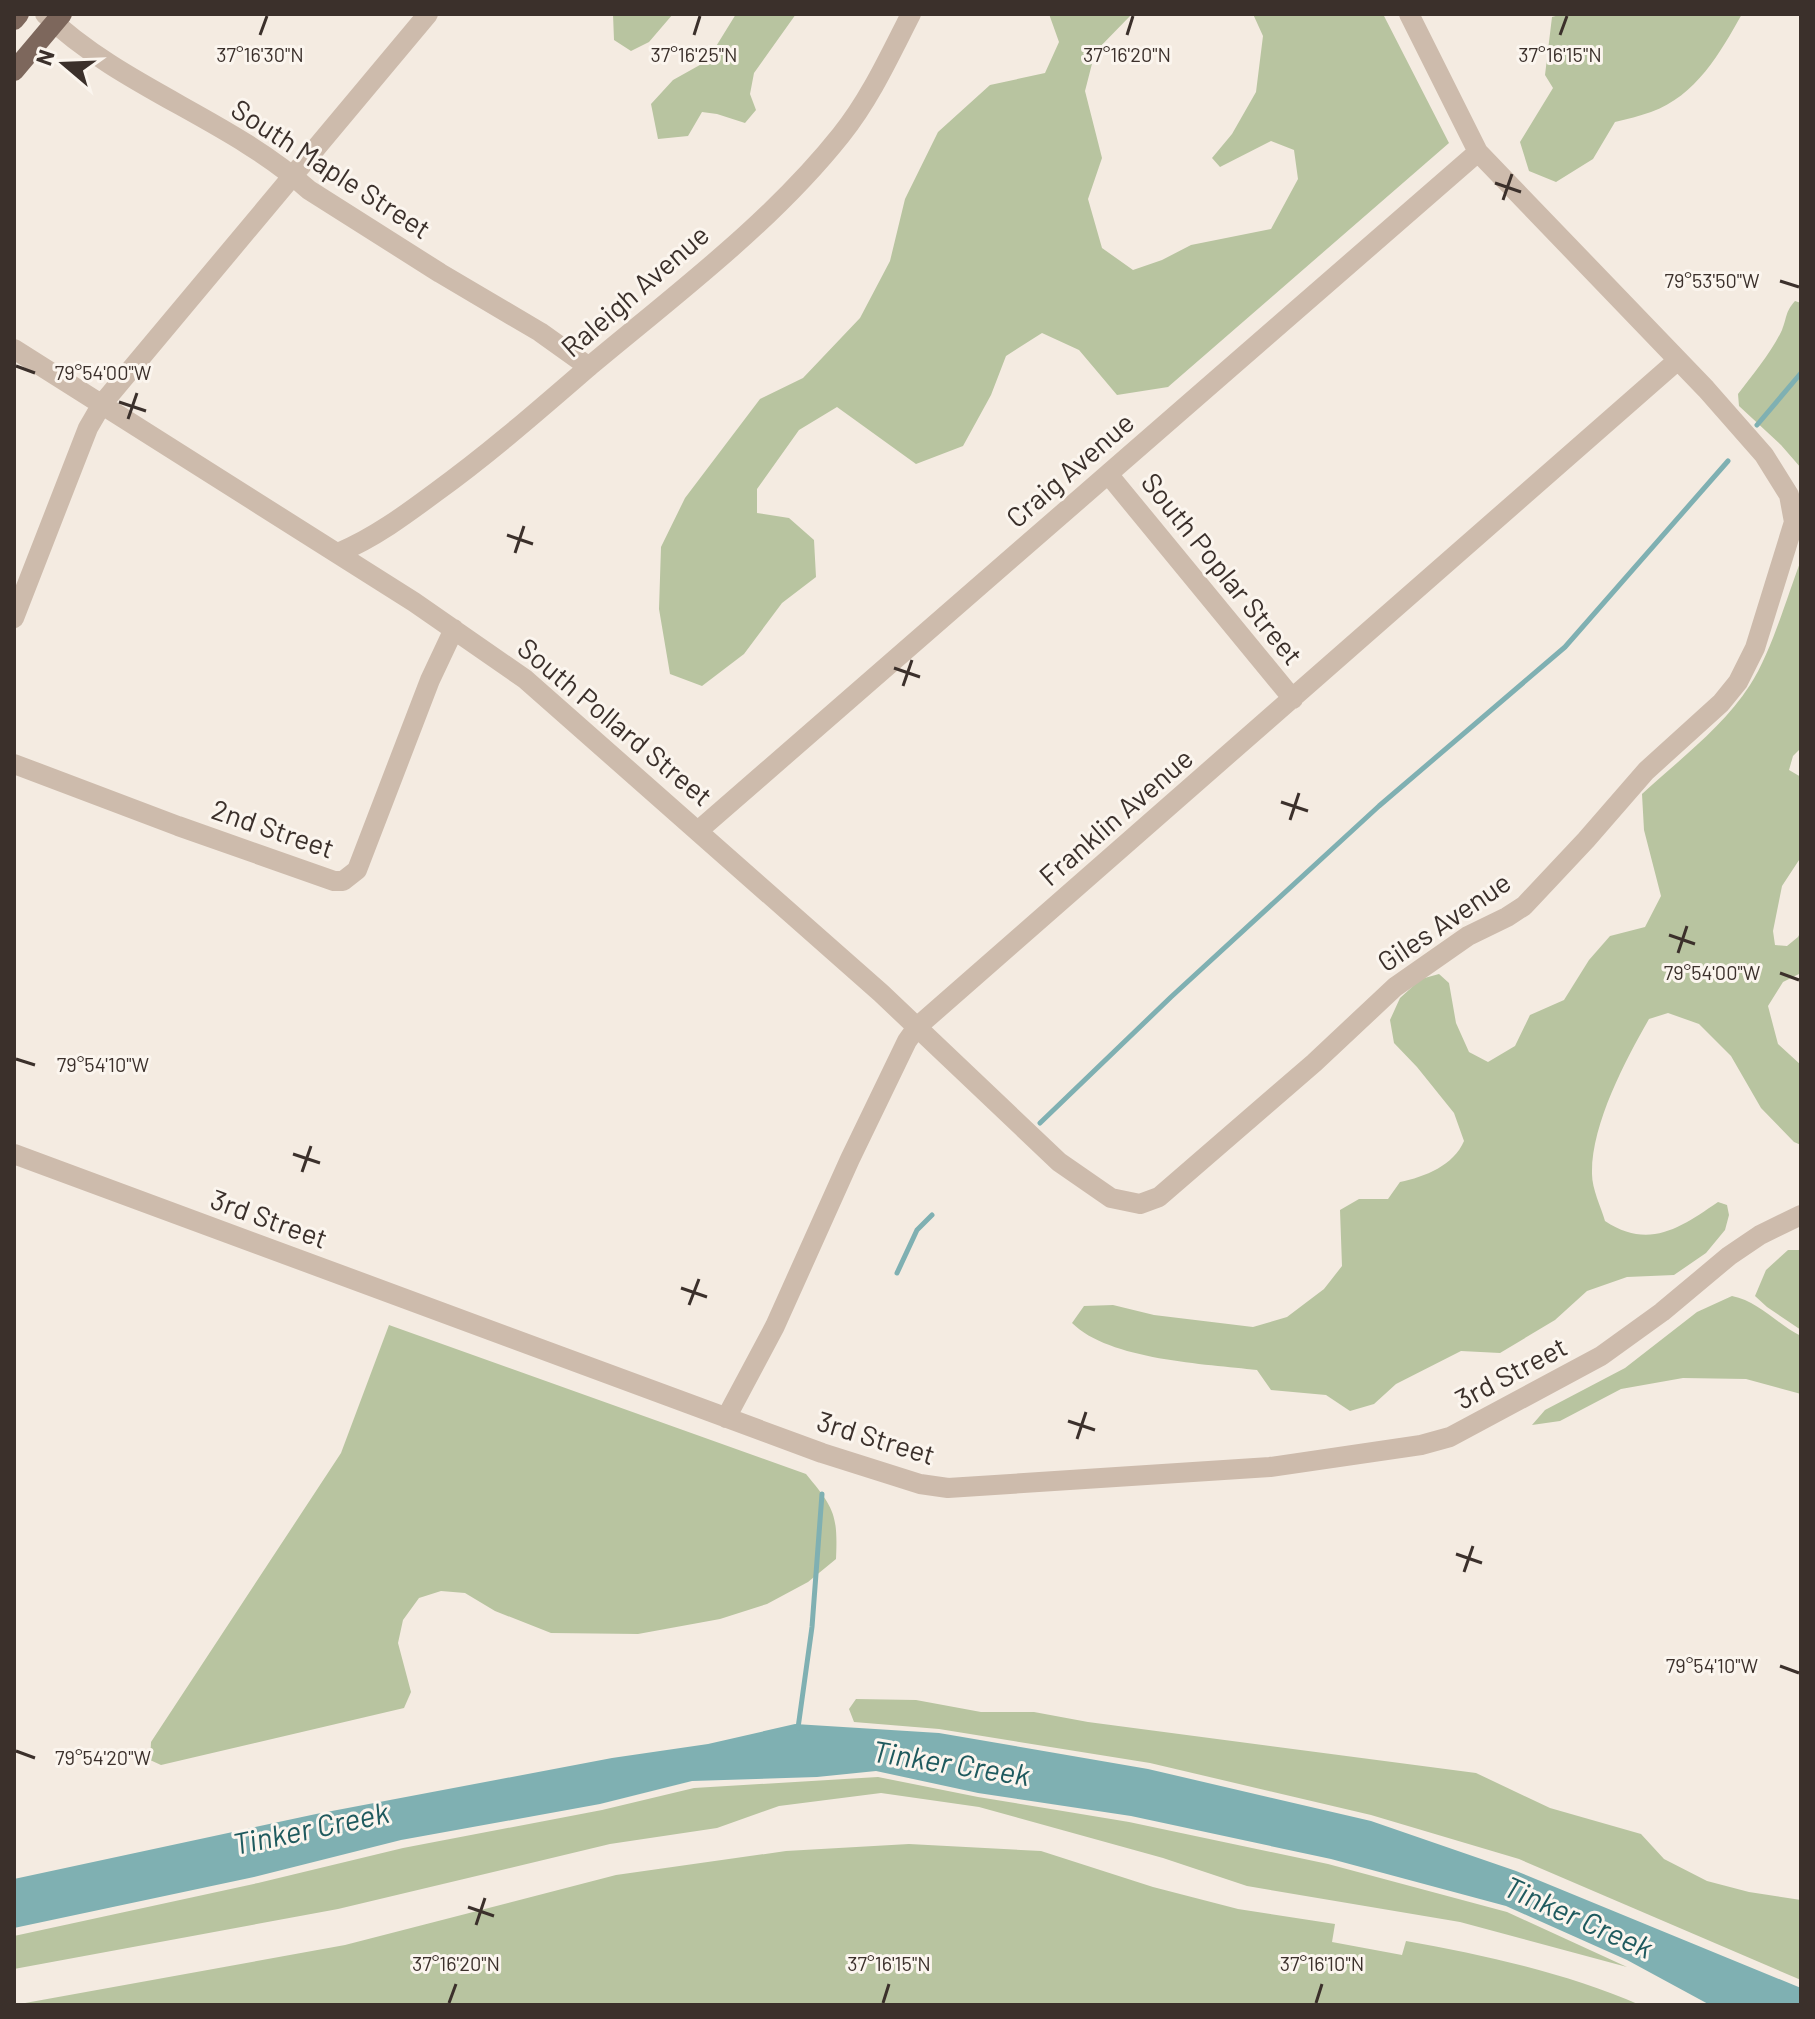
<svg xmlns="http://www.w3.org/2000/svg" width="1815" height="2019" font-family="Barlow,sans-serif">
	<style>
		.green { fill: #b8c4a0 }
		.water { fill: #7fb0b2 }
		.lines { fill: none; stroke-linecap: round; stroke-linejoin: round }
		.stream { stroke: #7fb0b2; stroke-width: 5 }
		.minor { stroke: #cdbbac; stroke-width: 20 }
		.major { stroke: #7d675c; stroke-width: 20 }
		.ticks { fill: none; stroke: #3b302b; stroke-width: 3 }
		.labels { text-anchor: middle; stroke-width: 6; stroke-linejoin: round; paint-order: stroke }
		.street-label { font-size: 28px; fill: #3b302b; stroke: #fbf5ee }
		.water-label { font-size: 30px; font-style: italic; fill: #1f5a5e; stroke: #fbf5ee }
		.ticks-label { font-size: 20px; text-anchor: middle; fill: #3b302b; stroke: #fbf5ee; stroke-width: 6; stroke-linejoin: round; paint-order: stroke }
	</style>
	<rect width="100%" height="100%" fill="#f4ebe1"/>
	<!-- green -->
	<path class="green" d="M 613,14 L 673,14 L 649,42 L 631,51 L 614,40 Z
		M 736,14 L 796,14 L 754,73 L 750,94 L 756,110 L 745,123 L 717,114 L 702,112 L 688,136 L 658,139 L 651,104 L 673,80 L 707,61 Z
		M 1049,14 L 1132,14 L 1095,52 L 1085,91 L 1102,158 L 1088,199 L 1102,248 L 1133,270 L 1162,260 L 1191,245 L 1271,229 L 1298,179 L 1294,150 L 1271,141 L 1220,167 L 1212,158 L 1232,134 L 1256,92 L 1263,36 L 1253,14 L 1383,14 L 1449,143 L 1168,387 L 1117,395 L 1079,350 L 1042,333 L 1006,356 L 991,395 L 963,446 L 916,464 L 837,407 L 799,430 L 757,489 L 757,513 L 789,518 L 814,540 L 816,577 L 782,603 L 744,654 L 702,686 L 670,674 L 659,609 L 661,547 L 685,498 L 760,399 L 803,378 L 860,318 L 890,261 L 905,199 L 938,132 L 990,85 L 1045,73 L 1059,42 Z
		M 1563,14 L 1742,14 C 1720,53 1696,96 1651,112 C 1640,116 1627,119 1615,122 L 1593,159 L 1556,182 L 1529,171 L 1520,142 L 1553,88 L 1545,75 L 1552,17 Z
		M 1795,301 L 1801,303 L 1801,468 L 1781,445 L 1739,406 L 1738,394 C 1753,374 1771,353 1782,330 C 1787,318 1785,312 1795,301 Z
		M 1801,560 L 1801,748 L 1793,756 L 1789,770 L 1801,777 L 1801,857 L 1782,886 L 1773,931 L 1775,945 L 1787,946 L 1798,937 L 1801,931 L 1801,973 L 1783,982 L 1768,1006 L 1778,1044 L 1801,1065 L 1801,1145 L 1794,1142 L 1761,1108 L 1731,1056 L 1699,1024 L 1668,1013 L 1649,1019 C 1625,1061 1591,1125 1592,1174 C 1592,1189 1601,1207 1605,1221 C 1649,1250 1680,1228 1718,1202 L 1727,1205 L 1729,1215 L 1725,1230 L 1706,1253 L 1674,1275 L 1627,1277 L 1587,1291 L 1555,1320 L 1500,1353 L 1461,1351 L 1396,1384 L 1374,1404 L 1350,1411 L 1326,1395 L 1271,1390 L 1257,1370 C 1206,1364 1109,1360 1072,1323 L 1084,1306 L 1113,1305 L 1154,1315 L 1253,1327 L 1287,1317 L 1324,1289 L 1342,1266 L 1340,1210 L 1359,1199 L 1388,1199 L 1400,1182 C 1425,1177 1454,1165 1464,1141 L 1454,1113 L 1417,1067 L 1394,1043 L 1390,1020 L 1400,998 L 1421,979 L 1439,974 L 1449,983 L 1456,1023 L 1469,1052 L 1488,1062 L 1515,1046 L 1530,1015 L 1564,1000 L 1589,960 L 1610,936 L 1645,927 L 1661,896 L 1644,830 L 1642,794 C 1679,760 1723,727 1750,685 C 1771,653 1787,597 1801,560 Z
		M 1788,1250 L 1801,1250 L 1801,1330 L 1767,1307 L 1755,1296 L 1766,1270 Z
		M 1732,1296 C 1758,1301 1777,1324 1801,1336 L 1801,1394 L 1746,1379 L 1683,1378 L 1621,1389 L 1560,1421 L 1532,1425 L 1545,1410 L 1625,1368 L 1697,1312 Z
		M 389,1325 L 806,1474 C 834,1508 838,1514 836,1559 L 808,1582 L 767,1604 L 720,1619 L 638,1634 L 551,1633 L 495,1611 L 465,1593 L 441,1591 L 419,1598 L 403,1620 L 398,1643 L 411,1692 L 404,1708 L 161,1765 L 150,1760 L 151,1742 L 341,1453 Z
		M 856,1699 L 916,1700 L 981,1712 L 1034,1712 L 1088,1722 L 1476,1773 L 1550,1808 L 1641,1834 L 1664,1859 L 1707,1881 L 1749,1892 L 1801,1900 L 1801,1980 L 1519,1859 L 1371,1815 L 1150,1763 L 939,1729 L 854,1722 L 849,1709 Z
		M 878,1777 L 978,1797 L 1129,1822 L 1328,1864 L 1507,1912 L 1627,1967 L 1460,1922 L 1247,1886 L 1163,1858 L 979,1807 L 881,1793 L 779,1806 L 717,1828 L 610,1844 L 338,1909 L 14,1969 L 14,1936 L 258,1883 L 403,1848 L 602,1810 L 694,1788 Z
		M 909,1844 L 1041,1851 L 1153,1887 L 1238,1909 L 1335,1924 L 1332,1942 L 1402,1955 L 1406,1941 C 1485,1955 1566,1973 1640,2005 L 14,2005 L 345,1945 L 616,1875 L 786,1851 Z"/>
	<!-- water -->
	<path class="water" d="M 795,1724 L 939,1733 L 1148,1769 L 1371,1821 L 1516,1871 L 1801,1988 L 1801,2005 L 1710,2005 L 1627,1960 L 1506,1906 L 1331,1859 L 1131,1816 L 978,1793 L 876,1771 L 817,1777 L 692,1781 L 600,1804 L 401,1840 L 254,1877 L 14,1928 L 14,1879 L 316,1814 L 612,1758 L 708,1744 Z"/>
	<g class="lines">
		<!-- stream -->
		<path class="stream" d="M 1757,425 L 1801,373
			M 1040,1123 L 1171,997 L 1379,806 L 1565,647 L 1728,461
			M 897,1273 L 917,1230 L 932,1215
			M 798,1728 L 812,1627 L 822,1494"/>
		<!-- minor -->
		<path class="minor" d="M 45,14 C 122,88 230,119 309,190 L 440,273 L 540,332 L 589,367
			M 14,349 L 414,602 L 525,679 L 881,993 L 1059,1162 L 1111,1198 L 1140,1204 L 1159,1197 L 1314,1063 L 1395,987 L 1468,936 L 1507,917 L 1524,906 L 1586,840 L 1646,771 L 1721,703 L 1738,682 L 1755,648 L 1794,522 L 1789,495 L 1764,455 L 1706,389 L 1478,152 L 1409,14
			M 1108,474 L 1293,699
			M 338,553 C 374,538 405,515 436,492 C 490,453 540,409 591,365 C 676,294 772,222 841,135 C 870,99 890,55 911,14
			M 14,618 L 88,428 L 102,404 L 428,14
			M 14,764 L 178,826 L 334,881 L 343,881 L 357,870 L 430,680 L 454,629
			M 699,830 L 1478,152
			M 14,1154 L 822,1453 L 920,1484 L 948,1488 L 1270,1467 L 1421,1445 L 1450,1437 L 1601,1356 L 1662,1312 L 1729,1256 L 1760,1235 L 1801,1215
			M 726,1418 L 775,1326 L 850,1159 L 907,1041 L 917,1027 L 1678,360"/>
		<!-- major -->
		<path class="major" d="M 14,20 L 19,14
			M 14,71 L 62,14"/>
	</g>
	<!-- ticks -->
	<path class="ticks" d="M 260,35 L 267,16M 694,35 L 700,16M 1127,35 L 1133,16M 1560,35 L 1567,16M 1495,183 L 1521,192M 1503,200 L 1512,174M 1780,281 L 1799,287M 16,366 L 35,373M 119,402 L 146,411M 128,419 L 137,393M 507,535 L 533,544M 515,553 L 524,526M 894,668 L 920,677M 903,686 L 912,660M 1281,802 L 1308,811M 1290,820 L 1299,793M 1669,935 L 1695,944M 1678,953 L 1687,926M 1780,973 L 1799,980M 16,1059 L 35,1065M 293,1154 L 320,1163M 302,1172 L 311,1146M 681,1288 L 707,1297M 689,1305 L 699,1279M 1068,1421 L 1095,1430M 1077,1439 L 1086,1412M 1456,1554 L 1482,1563M 1464,1572 L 1473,1546M 1780,1666 L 1799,1673M 16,1751 L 35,1758M 468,1907 L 494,1916M 476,1925 L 485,1898M 449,2003 L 456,1984M 883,2003 L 889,1984M 1316,2003 L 1322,1984"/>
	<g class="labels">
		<!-- street labels -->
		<g class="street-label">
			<text transform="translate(331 169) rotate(33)" y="10">South Maple Street</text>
			<text transform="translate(635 291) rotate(-41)" y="10">Raleigh Avenue</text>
			<text transform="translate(1070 470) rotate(-41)" y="10">Craig Avenue</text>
			<text transform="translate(1222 569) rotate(51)" y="10">South Poplar Street</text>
			<text transform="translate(615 722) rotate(40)" y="10">South Pollard Street</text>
			<text transform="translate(1116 817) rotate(-41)" y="10">Franklin Avenue</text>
			<text transform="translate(273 829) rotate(19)" y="10">2nd Street</text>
			<text transform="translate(1444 922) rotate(-34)" y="10">Giles Avenue</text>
			<text transform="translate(269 1219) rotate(20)" y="10">3rd Street</text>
			<text transform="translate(1511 1373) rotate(-28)" y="10">3rd Street</text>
			<text transform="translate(876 1438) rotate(17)" y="10">3rd Street</text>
		</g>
		<!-- water labels -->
		<g class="water-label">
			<text transform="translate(951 1764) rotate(9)" y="10">Tinker Creek</text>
			<text transform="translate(311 1829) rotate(-12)" y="10">Tinker Creek</text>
			<text transform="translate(1578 1918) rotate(24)" y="10">Tinker Creek</text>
		</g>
	</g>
	<g class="ticks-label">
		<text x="694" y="62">37°16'25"N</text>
		<text x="260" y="62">37°16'30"N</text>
		<text x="1127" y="62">37°16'20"N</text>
		<text x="1560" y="62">37°16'15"N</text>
		<text x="1712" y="288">79°53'50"W</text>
		<text x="103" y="380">79°54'00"W</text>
		<text x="1712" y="980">79°54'00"W</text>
		<text x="103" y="1072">79°54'10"W</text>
		<text x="1712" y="1673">79°54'10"W</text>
		<text x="103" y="1765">79°54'20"W</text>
		<text x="456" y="1971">37°16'20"N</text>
		<text x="889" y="1971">37°16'15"N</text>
		<text x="1322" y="1971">37°16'10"N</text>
	</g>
	<!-- border -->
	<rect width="1815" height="2019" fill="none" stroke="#3b302b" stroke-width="32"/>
	<!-- north arrow -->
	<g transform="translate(64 64) rotate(289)" stroke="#fbf5ee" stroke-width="6" paint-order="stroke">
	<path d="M0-6L14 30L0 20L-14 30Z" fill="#3b302b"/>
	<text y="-12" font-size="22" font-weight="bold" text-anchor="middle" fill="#3b302b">N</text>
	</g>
</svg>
